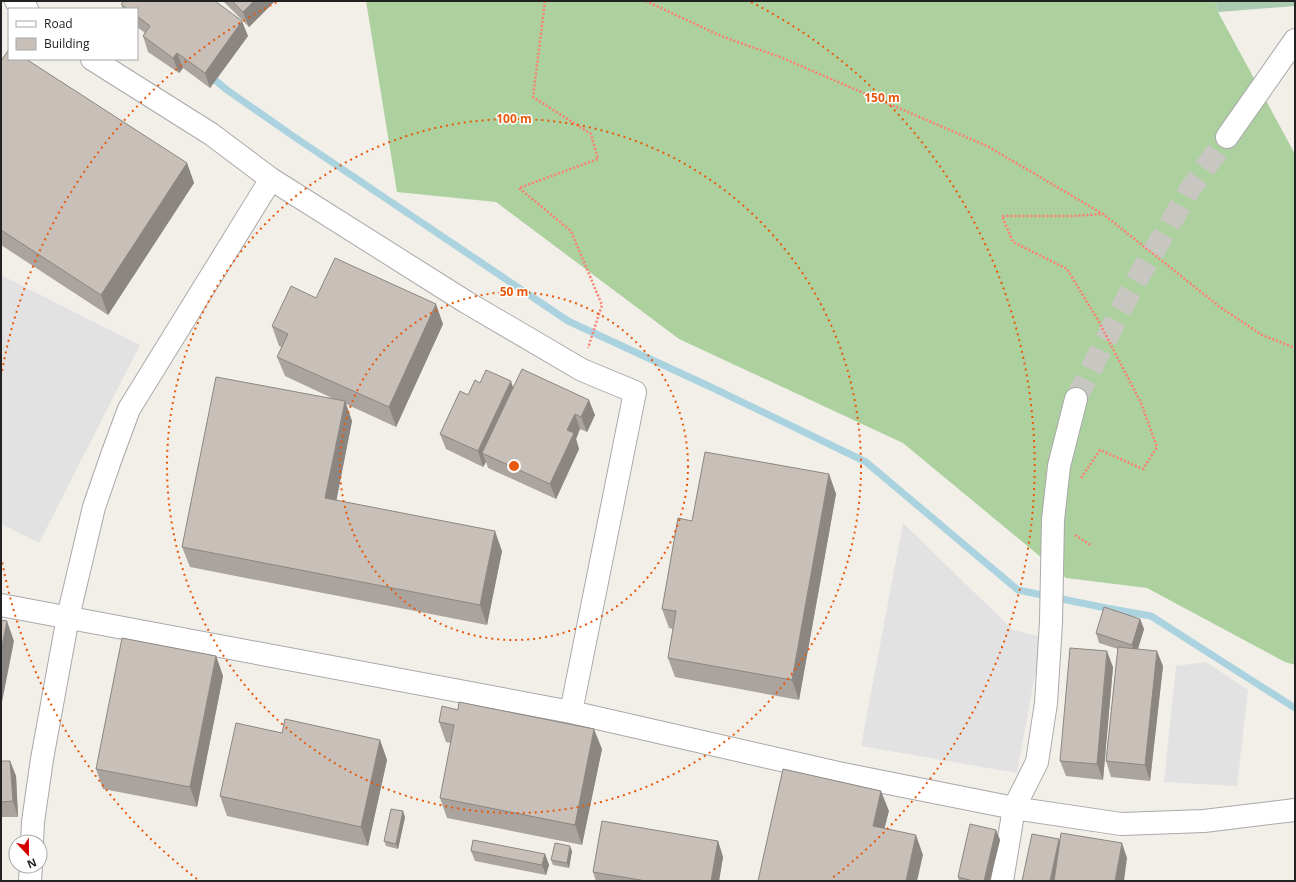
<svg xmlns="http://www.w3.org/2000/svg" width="1296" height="882" font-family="'Open Sans',sans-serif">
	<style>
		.forest { fill: #add19e }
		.cemetery { fill: #aacbaf }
		.parking { fill: #e2e2e2 }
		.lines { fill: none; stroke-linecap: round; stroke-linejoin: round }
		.stream { stroke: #aad3df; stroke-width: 7 }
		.minor-tunnel { stroke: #c8c6c1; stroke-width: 22; stroke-dasharray: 22 11; stroke-linecap: butt }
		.minor-casing { stroke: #a9a9a9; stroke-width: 24 }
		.path { stroke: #fa8072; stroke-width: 2.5; stroke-dasharray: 2 2; stroke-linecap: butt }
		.minor { stroke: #fff; stroke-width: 22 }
		.wall { fill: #aba49e }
		.shaded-wall { fill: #8b8681 }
		.building { fill: #c7bfb8; stroke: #8b8681 }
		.ring { fill: none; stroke: #e8590c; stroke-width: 2; stroke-dasharray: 2 4 }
		.centre { fill: #e8590c; stroke: #fff; stroke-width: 2 }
		.ring-label { font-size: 12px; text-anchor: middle; font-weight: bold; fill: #e8590c; stroke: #fff; stroke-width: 3; stroke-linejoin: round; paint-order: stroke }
	</style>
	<rect width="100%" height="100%" fill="#f2efe9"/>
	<!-- forest -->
	<path class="forest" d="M 366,1 L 1215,1 L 1218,12 L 1295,154 L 1295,665 L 1285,662 L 1147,588 L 1066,578 L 903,443 L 679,339 L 496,202 L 397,192 Z"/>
	<!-- cemetery -->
	<path class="cemetery" d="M 1215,1 L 1295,1 L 1295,6 L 1218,12 Z"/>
	<!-- parking -->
	<path class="parking" d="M 1,275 L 140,345 L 39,543 L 1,524 Z
		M 903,523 L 1013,630 L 1042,637 L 1017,773 L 861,746 Z
		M 1206,662 L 1248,690 L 1237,786 L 1164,782 L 1176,666 Z"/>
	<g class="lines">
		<!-- stream -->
		<path class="stream" d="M 209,75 L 227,90 L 293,136 L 568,321 L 715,389 L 866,462 L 1018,590 L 1106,608 L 1151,616 L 1295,708"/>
		<!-- minor-tunnel -->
		<path class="minor-tunnel" d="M 1076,399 L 1132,288 L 1189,191 L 1227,137"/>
		<defs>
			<path id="minor" d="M 16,1 L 27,9
				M 92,59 L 211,134 L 271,179 L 466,302 L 582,370 L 635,392 L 571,712
				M 1227,137 L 1295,40
				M 1,605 L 571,712 L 838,773 L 1014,808 L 1121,824 L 1204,821 L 1295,810
				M 32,842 L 33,822 L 42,759 L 68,617 L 94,507 L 112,455 L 129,409 L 271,179
				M 30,881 L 31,866
				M 1002,881 L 1014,808 L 1037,762 L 1046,703 L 1051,622 L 1053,520 L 1059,466 L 1076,399"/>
		</defs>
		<!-- minor casing -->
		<use href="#minor" class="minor-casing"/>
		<!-- path -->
		<path class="path" d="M 545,1 L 533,97 L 591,134 L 598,159 L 519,188 L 571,231 L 602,305 L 588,348
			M 646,1 L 721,36 L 780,57 L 987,146 L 1103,214 L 1220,307 L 1262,335 L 1295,348
			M 1081,478 L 1100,450 L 1143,469 L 1157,447 L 1141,403 L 1098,320 L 1067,269 L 1013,242 L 1002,216 L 1073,216 L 1103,214
			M 1075,535 L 1092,546"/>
		<!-- minor -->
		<use href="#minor" class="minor"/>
	</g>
	<!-- wall -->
	<path class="wall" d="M 223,1 L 275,1 L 249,27 Z
		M 121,4 L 248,36 L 210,88 L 183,68 L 179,73 L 148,52 L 143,36 L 145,33 L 137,27 L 137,9 L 123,9 Z
		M 1,61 L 187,163 L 194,183 L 108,315 L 1,245 Z
		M 316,298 L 443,324 L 396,427 L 346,404 L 352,421 L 336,500 L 502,551 L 487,625 L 190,567 L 182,547 L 336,400 L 285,376 L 277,357 L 282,347 L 279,346 L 272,326 Z
		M 480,383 L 513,387 L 595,415 L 587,432 L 580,429 L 576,439 L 579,449 L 556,499 L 488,468 L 486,462 L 483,467 L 446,449 L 440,434 L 468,395 Z
		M 829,474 L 836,494 L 799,700 L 675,677 L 668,658 L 673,629 L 669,628 L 662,609 L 692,521 Z
		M 1140,619 L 1144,629 L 1138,649 L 1163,666 L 1150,781 L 1111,777 L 1106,761 L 1118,649 L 1099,643 L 1096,633 Z
		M 216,656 L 223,676 L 197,807 L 103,789 L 96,769 Z
		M 1113,667 L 1103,780 L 1066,776 L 1060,761 Z
		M 458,710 L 602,749 L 582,845 L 447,818 L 440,798 L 451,743 L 446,742 L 439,722 Z
		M 282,733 L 380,740 L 387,760 L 368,846 L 227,816 L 220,796 Z
		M 1,761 L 10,761 L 16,776 L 18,817 L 1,817 Z
		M 405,817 L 398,849 L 386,846 L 384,841 Z
		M 996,830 L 1000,840 L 990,881 L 959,881 L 958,877 Z
		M 718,841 L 723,857 L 719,881 L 596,881 L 593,872 Z
		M 471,851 L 545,854 L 549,865 L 546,875 L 475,861 Z
		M 572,851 L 569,868 L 553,865 L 551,860 Z"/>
	<!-- shaded-wall -->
	<path class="shaded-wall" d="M 254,1 L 275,1 L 249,27 L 243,12 Z
		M 242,21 L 248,36 L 210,88 L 205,73 Z
		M 177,53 L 183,68 L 179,73 L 173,58 Z
		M 187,163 L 194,183 L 108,315 L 101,295 Z
		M 436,304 L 443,324 L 396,427 L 389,407 Z
		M 511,381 L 516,396 L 482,453 L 486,462 L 483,467 L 478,451 Z
		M 589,400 L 595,415 L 587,432 L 581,417 Z
		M 345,401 L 352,421 L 333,518 L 325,498 Z
		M 575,414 L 580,429 L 576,439 L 579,449 L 556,499 L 550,484 L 567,430 Z
		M 829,474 L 836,494 L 799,700 L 792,680 Z
		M 495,531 L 502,551 L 487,625 L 480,605 Z
		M 1140,619 L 1144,629 L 1136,655 L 1132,645 Z
		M 7,621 L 14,641 L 1,707 L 1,651 Z
		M 1107,651 L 1113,667 L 1103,780 L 1097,764 Z
		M 1157,651 L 1163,666 L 1150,781 L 1145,765 Z
		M 216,656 L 223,676 L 197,807 L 190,787 Z
		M 594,729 L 602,749 L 582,845 L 575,825 Z
		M 380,740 L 387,760 L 368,846 L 361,827 Z
		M 10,761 L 16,776 L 18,817 L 13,801 Z
		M 881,791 L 889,811 L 880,846 L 873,826 Z
		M 403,811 L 405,817 L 398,849 L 396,844 Z
		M 996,830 L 1000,840 L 990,881 L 984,881 Z
		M 916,835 L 923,855 L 917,881 L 906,881 Z
		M 1059,839 L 1063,850 L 1056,881 L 1050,881 Z
		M 718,841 L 723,857 L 719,881 L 711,881 Z
		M 1122,843 L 1127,858 L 1124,881 L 1115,881 Z
		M 570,846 L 572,851 L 569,868 L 567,863 Z
		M 545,854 L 549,865 L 546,875 L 542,865 Z"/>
	<!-- building -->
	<path class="building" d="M 124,1 L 215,1 L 242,21 L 205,73 L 177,53 L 173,58 L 143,36 L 150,26 L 137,16 L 137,9 L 127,9 L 121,4 Z
		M 232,1 L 254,1 L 243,12 Z
		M 9,49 L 9,59 L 26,59 L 187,163 L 101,295 L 1,230 L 1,61 Z
		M 335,258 L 436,304 L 389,407 L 277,357 L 288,334 L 272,326 L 291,286 L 316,298 Z
		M 522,369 L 589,400 L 581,417 L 575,414 L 567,430 L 574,433 L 550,484 L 482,453 Z
		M 486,370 L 511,381 L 478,451 L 440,434 L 460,391 L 468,395 L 475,380 L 480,383 Z
		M 216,377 L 345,401 L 325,498 L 495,531 L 480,605 L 182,547 Z
		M 705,452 L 829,474 L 792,680 L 668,658 L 676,611 L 662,609 L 678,518 L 692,521 Z
		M 1104,607 L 1140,619 L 1132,645 L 1096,633 Z
		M 1,620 L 7,621 L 1,651 Z
		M 122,638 L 216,656 L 190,787 L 96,769 Z
		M 1118,647 L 1157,651 L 1145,765 L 1106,761 Z
		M 1070,648 L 1107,651 L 1097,764 L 1060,761 Z
		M 459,702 L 594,729 L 575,825 L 440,798 L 454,725 L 439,722 L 442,706 L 458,710 Z
		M 285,719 L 380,740 L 361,827 L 220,796 L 236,723 L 282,733 Z
		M 1,761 L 10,761 L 13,801 L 1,802 Z
		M 783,769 L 881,791 L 873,826 L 916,835 L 906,881 L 758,881 Z
		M 391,809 L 403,811 L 396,844 L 384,841 Z
		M 602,821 L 718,841 L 711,881 L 646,881 L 593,872 Z
		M 970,824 L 996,830 L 984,881 L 973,881 L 958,877 Z
		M 1061,833 L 1122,843 L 1115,881 L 1054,881 Z
		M 1032,834 L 1059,839 L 1050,881 L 1022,881 Z
		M 473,840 L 545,854 L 542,865 L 471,851 Z
		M 555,843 L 570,846 L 567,863 L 551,860 Z"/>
	<!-- distance rings -->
	<g class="ring">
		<circle cx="514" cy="466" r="174"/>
		<circle cx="514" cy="466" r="347"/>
		<path d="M197 879A521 521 0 0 1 2 561M2 371A521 521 0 0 1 277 2M751 2A521 521 0 0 1 831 879"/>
	</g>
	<circle cx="514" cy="466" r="6" class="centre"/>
	<g class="ring-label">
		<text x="882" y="102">150 m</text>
		<text x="514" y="123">100 m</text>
		<text x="514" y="296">50 m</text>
	</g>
	<!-- border -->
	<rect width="1296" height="882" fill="none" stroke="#222222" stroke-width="4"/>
	<!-- legend -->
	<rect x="8" y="8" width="130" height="52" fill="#ffffff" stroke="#a7a7a7"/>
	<rect x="16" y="21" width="20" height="6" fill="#ffffff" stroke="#a7a7a7"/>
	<text x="44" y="28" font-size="12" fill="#222222">Road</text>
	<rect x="16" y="38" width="20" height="12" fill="#c7bfb8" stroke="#a7a7a7"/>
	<text x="44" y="48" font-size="12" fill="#222222">Building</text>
	<!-- north arrow -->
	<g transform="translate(28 854) rotate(158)"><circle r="19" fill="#ffffff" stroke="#a7a7a7"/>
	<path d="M0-3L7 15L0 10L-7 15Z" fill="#d40000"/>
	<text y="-6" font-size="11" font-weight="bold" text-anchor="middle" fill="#222222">N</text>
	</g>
</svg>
